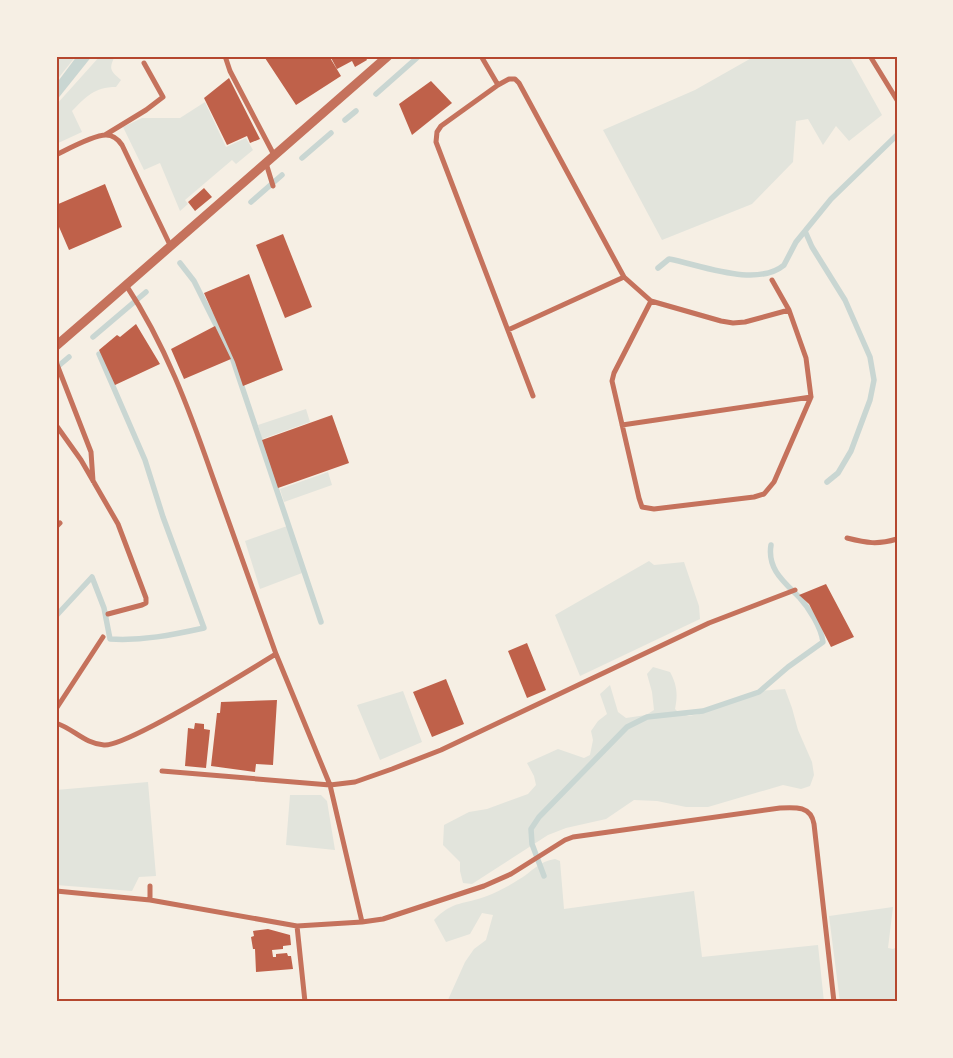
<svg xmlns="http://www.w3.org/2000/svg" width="953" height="1058" font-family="'Exo 2',sans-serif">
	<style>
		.green { fill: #e2e4dc }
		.water { fill: #c9d6d2 }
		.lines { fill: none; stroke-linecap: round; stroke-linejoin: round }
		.stream { stroke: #c9d6d2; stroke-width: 5.5 }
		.building { fill: #bf614a }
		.minor { stroke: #c5725c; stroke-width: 5 }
		.tertiary { stroke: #c5725c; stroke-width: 9 }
		.neatline { fill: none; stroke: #b5482f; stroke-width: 2 }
	</style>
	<rect width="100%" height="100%" fill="#f6efe4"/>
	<!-- green -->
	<path class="green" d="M 56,56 L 76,56 L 56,81 Z
		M 100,56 L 115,56 C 108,70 111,71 121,80 L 116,87 C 94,87 86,97 72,111 L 82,132 L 56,144 L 56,105 Z
		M 755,56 L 849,56 L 882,115 L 849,141 L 836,126 L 823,145 L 808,119 L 796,121 L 793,162 L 752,204 L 662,240 L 603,130 L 695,90 Z
		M 205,102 L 226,147 L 246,138 L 253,150 L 236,164 L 232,160 L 185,200 L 188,204 L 180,211 L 160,163 L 144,170 L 123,127 L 142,118 L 180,118 Z
		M 306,409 L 310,422 L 262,439 L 258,425 Z
		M 328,472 L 332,485 L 284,502 L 280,489 Z
		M 290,525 L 302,573 L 260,589 L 245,541 Z
		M 649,561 L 654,565 L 684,562 L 699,606 L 700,619 L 580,676 L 555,615 Z
		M 653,667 L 670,672 C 677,685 678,694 675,709 L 679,713 L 689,716 L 704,713 L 757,691 L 785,689 L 792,708 L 798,730 L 812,762 L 814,775 L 810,786 L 801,789 L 783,785 L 708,807 L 686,807 L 657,801 L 634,800 L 606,819 L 566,828 L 548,835 L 472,884 L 463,883 L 460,871 L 460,862 L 443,845 L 444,825 L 469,812 L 487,809 L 528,794 L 536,785 L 534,776 L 527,763 L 558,749 L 584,758 L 590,755 L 593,740 L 591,731 L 598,721 L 607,714 L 600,694 L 610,685 L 618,712 L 626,718 L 646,715 L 654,710 L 652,692 L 647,674 Z
		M 403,691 L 422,742 L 380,760 L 357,705 Z
		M 148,782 L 156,876 L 139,877 L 132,891 L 56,885 L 56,790 Z
		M 290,795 L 321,795 L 327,801 L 335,850 L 286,845 Z
		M 555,859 L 560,861 L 564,909 L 694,891 L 702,957 L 818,945 L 824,1002 L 447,1002 L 465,962 L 474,949 L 486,940 L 493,915 L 482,913 L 470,934 L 446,942 L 434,920 C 453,900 464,905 487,896 C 497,892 509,886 518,880 C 532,872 539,861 555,859 Z
		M 893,907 L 888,948 L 893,949 L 897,947 L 897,1002 L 840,1002 L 829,916 Z"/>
	<!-- water -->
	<path class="water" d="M 77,56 L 92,56 L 56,101 L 56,84 Z"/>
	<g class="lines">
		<!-- stream -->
		<path class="stream" d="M 376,94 L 419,56
			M 345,120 L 356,111
			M 302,158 L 331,133
			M 251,202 L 282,175
			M 805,231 L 812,247 L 845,300 L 870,357 L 874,380 L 870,400 L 851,451 L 838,473 L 827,482
			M 180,263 L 194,281 L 232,357 L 321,622
			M 658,268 L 669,259 C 701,265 756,288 784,265 L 796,242 L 831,199 L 897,135
			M 93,337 L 146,292
			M 56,368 L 69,357
			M 56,616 L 92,577 L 104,608 L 110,639 C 142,641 172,635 204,628 L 163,517 L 145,460 L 99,354
			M 544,876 L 532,844 L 531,829 L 539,817 L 627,727 L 647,717 L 703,711 L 759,692 L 788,667 L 823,642 C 821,627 809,608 799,597 C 784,582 767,569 771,545"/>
	</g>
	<!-- building -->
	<path class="building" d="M 267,56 L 329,56 L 341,76 L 296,105 L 265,58 Z
		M 330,56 L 365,56 L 367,60 L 355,67 L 352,61 L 337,69 Z
		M 229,78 L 260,139 L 250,143 L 247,136 L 227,145 L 204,98 Z
		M 431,81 L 452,103 L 412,135 L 399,104 Z
		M 105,184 L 122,227 L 69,250 L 56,220 L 56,205 Z
		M 204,188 L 212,197 L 195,211 L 188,202 Z
		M 283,234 L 312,307 L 285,318 L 256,245 Z
		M 249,274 L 283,370 L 243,386 L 235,362 L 204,293 Z
		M 136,324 L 160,364 L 115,385 L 99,350 L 117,335 L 120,337 Z
		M 215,326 L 231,359 L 184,379 L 171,349 Z
		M 332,415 L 349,463 L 278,488 L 262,440 Z
		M 826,584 L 854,637 L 831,647 L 809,604 L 799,595 Z
		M 527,643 L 546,690 L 527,698 L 508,651 Z
		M 446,679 L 464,724 L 432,737 L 413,692 Z
		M 277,700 L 273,765 L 256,764 L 255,772 L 211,766 L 217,713 L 220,713 L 221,702 Z
		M 195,723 L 204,724 L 204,729 L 210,730 L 206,768 L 185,766 L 188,728 L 194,729 Z
		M 268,929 L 290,935 L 291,945 L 283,946 L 283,949 L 272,950 L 273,957 L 276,957 L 276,954 L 287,953 L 288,956 L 291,956 L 293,969 L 256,972 L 255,949 L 253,949 L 251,937 L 254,936 L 253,931 Z"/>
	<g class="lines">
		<!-- minor -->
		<path class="minor" d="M 225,56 L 230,71 L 274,155
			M 481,56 L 498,85 L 441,126 L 437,132 L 436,142 L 533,396
			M 870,56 L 897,100
			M 498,85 L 509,79 L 515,79 L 519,83 L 624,277 L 508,330
			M 105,135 L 146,110 L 163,97 L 144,63
			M 56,155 C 68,149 93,135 106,135 C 113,135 118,139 122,145 L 171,247
			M 266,163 L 273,186
			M 624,277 L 651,301 L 721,321 L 733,323 L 745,322 L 789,310
			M 651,301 L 614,373 L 612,381 L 639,498 L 642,507 L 654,509 L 754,497 L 764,494 L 774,482 L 811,397
			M 56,362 L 91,452 L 93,481
			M 56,425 L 81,460 L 118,524 L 146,598 L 146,603 L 142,605 L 108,614
			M 622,425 L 811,397 L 806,358 L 789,310 L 772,280
			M 56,527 L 60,523
			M 847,538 C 867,543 877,545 897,539
			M 276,654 L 330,785 L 355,782 L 392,769 L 441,750 L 709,623 L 795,590
			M 56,709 L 103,637
			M 56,723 C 74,729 85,744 104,745 C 126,747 250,670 276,654 C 255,595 234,535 212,475 C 189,409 165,344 126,285
			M 162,771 L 330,785 L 362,922
			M 150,886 L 150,900
			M 56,891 L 150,900 L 297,926 L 362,922 L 383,919 L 484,886 L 511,874 L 565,840 L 573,837 L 780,808 C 796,807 811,806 814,824 L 834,1002
			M 297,926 L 305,1002"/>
		<!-- tertiary -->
		<path class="tertiary" d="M 56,346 C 167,250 277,153 388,56"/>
	</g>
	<!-- border -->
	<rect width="953" height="1058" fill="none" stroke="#f6efe4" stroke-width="115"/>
	<rect x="58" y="58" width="838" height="942" class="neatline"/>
</svg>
